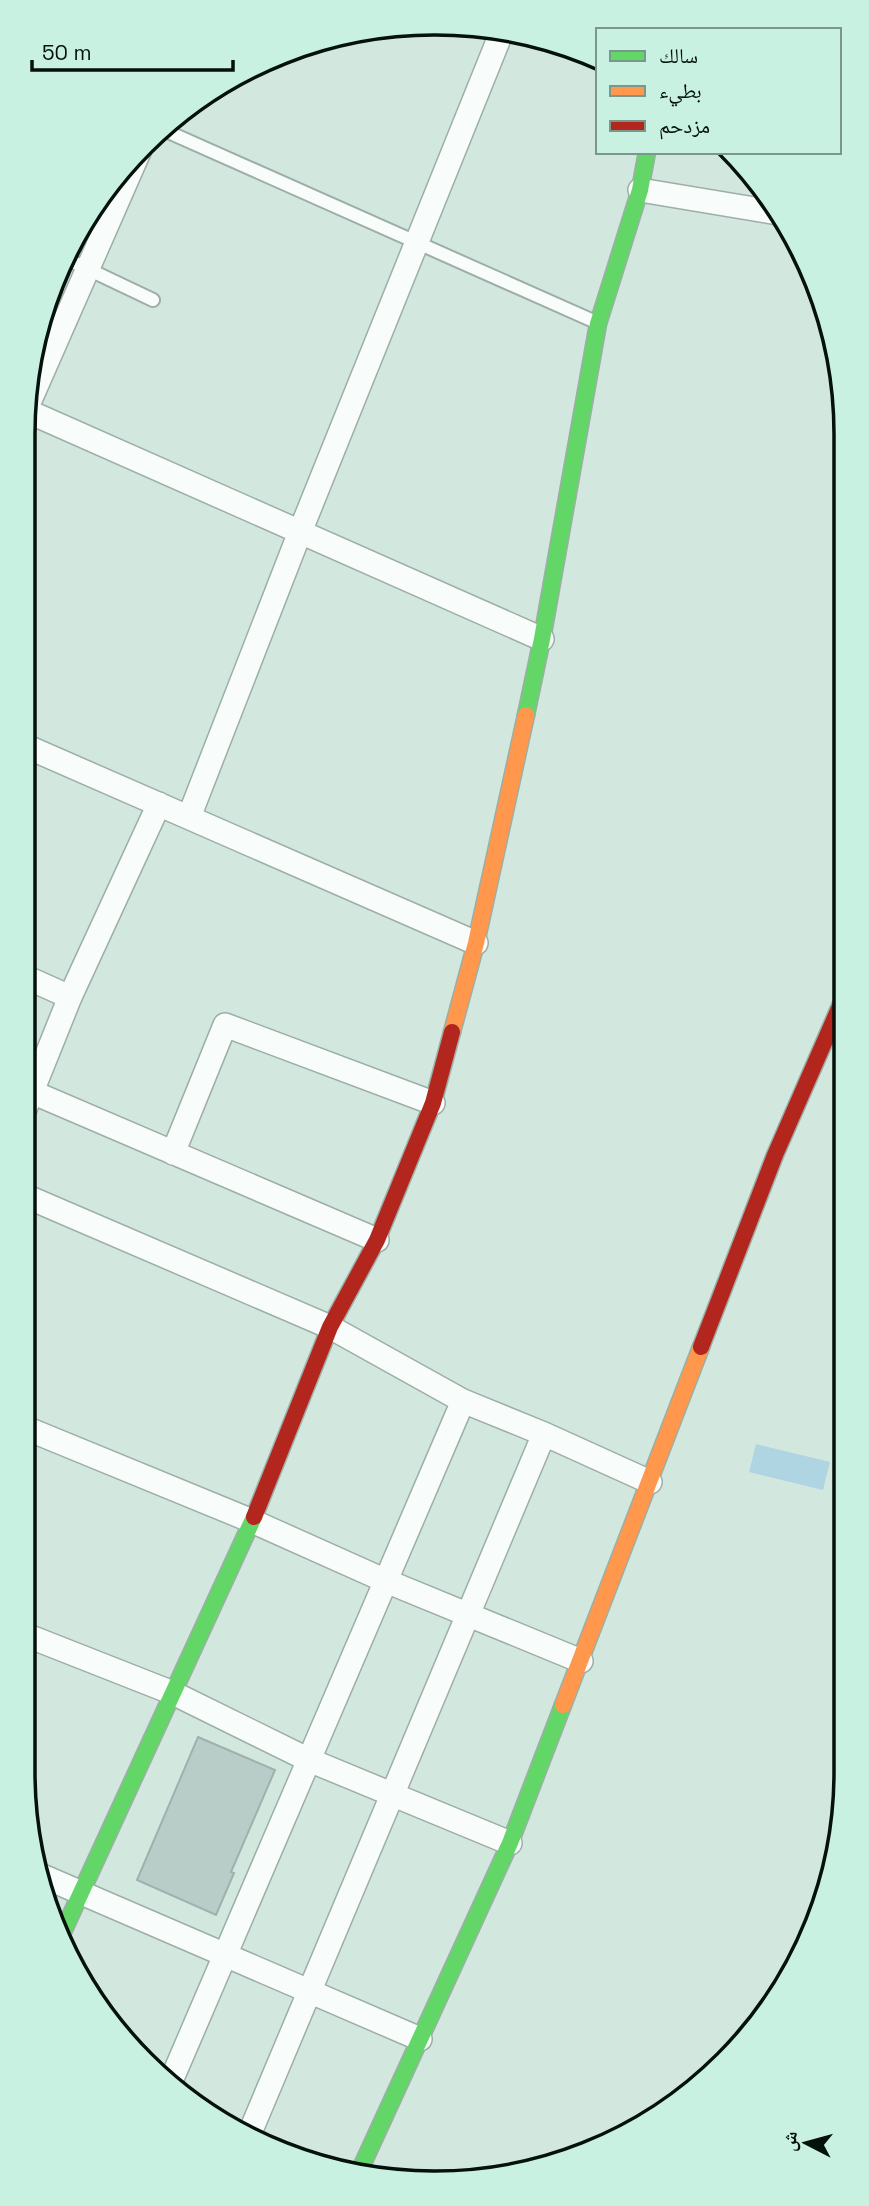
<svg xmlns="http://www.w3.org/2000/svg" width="869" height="2206" font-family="'Space Grotesk','Noto Naskh Arabic',sans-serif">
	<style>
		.water { fill: #b0d5e2 }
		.building { fill: #b8ccc8; stroke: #9fb1ae; stroke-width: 2 }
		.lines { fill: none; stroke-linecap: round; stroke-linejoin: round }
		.lane-casing { stroke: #9daea7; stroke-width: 16 }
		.street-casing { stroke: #9daea7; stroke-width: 26 }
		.fast-casing { stroke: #9daea7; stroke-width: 19 }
		.slow-casing { stroke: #9daea7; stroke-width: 19 }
		.jam-casing { stroke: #9daea7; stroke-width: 19 }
		.lane { stroke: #f8fcfa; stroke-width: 12 }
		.street { stroke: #f8fcfa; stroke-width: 23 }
		.fast { stroke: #63d668; stroke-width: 16 }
		.slow { stroke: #ff974d; stroke-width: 16 }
		.jam { stroke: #b3261e; stroke-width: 16 }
		.rim { fill: none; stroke: #04110c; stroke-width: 3.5 }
	</style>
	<rect width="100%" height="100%" fill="#d2e8df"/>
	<!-- water -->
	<path class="water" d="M 756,1444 L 830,1462 L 823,1490 L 749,1472 Z"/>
	<!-- building -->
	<path class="building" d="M 198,1737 L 275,1770 L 231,1872 L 234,1873 L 216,1915 L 137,1880 Z"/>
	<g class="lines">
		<defs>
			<path id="lane" d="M 166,131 L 598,323
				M 69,260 L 153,300"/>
			<path id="street" d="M 640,190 L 778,213
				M 28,405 L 139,152
				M 27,411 L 542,639
				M 23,745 L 476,943
				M 189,817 L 300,532 L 500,36
				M 23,976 L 70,997
				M 32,1092 L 377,1240
				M 23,1114 L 70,997 L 159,804
				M 173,1153 L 225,1025 L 433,1103
				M 23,1195 L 330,1327 L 463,1401 L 544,1434 L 650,1482
				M 23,1427 L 252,1521 L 386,1581 L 581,1661
				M 23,1634 L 173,1693 L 309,1760 L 510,1843
				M 40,1875 L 420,2039
				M 171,2081 L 463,1401
				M 249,2135 L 544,1434"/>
			<path id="fast" d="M 526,715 L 542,639 L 598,324 L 640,190 L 647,152
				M 62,1934 L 254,1517
				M 359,2172 L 510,1843 L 563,1705"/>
			<path id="slow" d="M 452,1032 L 476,943 L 526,715
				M 563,1705 L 701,1347"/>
			<path id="jam" d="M 701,1347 L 775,1155 L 844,997
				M 254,1517 L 330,1327 L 377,1240 L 433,1103 L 452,1032"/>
		</defs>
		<!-- lane casing -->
		<use href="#lane" class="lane-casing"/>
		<!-- street casing -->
		<use href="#street" class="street-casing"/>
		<!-- fast casing -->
		<use href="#fast" class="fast-casing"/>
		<!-- slow casing -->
		<use href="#slow" class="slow-casing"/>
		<!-- jam casing -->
		<use href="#jam" class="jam-casing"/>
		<!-- lane -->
		<use href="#lane" class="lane"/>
		<!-- street -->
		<use href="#street" class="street"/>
		<!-- fast -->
		<use href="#fast" class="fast"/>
		<!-- slow -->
		<use href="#slow" class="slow"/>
		<!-- jam -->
		<use href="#jam" class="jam"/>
	</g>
	<!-- crop -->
	<path d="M0 0H869V2206H0ZM434 35H435A399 399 0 0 1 834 434V1772A399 399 0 0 1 435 2171H434A399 399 0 0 1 35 1772V434A399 399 0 0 1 434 35Z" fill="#c9f1e1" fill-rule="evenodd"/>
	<path class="rim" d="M434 35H435A399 399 0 0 1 834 434V1772A399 399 0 0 1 435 2171H434A399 399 0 0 1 35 1772V434A399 399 0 0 1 434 35Z"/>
	<!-- legend -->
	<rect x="596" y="28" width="245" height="126" fill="#c9f1e1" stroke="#7a978c" stroke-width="2"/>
	<rect x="610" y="51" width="35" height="10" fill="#63d668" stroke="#7a978c" stroke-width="2"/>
	<text x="659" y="63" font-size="21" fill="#04110c">سالك</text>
	<rect x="610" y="86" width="35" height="10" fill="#ff974d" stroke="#7a978c" stroke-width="2"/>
	<text x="659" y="98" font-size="21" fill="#04110c">بطيء</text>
	<rect x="610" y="121" width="35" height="10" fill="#b3261e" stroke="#7a978c" stroke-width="2"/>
	<text x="659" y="133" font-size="21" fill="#04110c">مزدحم</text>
	<!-- north arrow -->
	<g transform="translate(806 2143) rotate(276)" stroke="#c9f1e1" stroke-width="5" paint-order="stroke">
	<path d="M0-5L12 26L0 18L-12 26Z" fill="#04110c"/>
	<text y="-10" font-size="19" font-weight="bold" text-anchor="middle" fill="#04110c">ش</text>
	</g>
	<!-- scale -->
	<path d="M32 60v10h201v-10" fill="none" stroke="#04110c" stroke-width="3.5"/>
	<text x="42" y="60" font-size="21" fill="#04110c" stroke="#c9f1e1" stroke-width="5" paint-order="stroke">50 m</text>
</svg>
